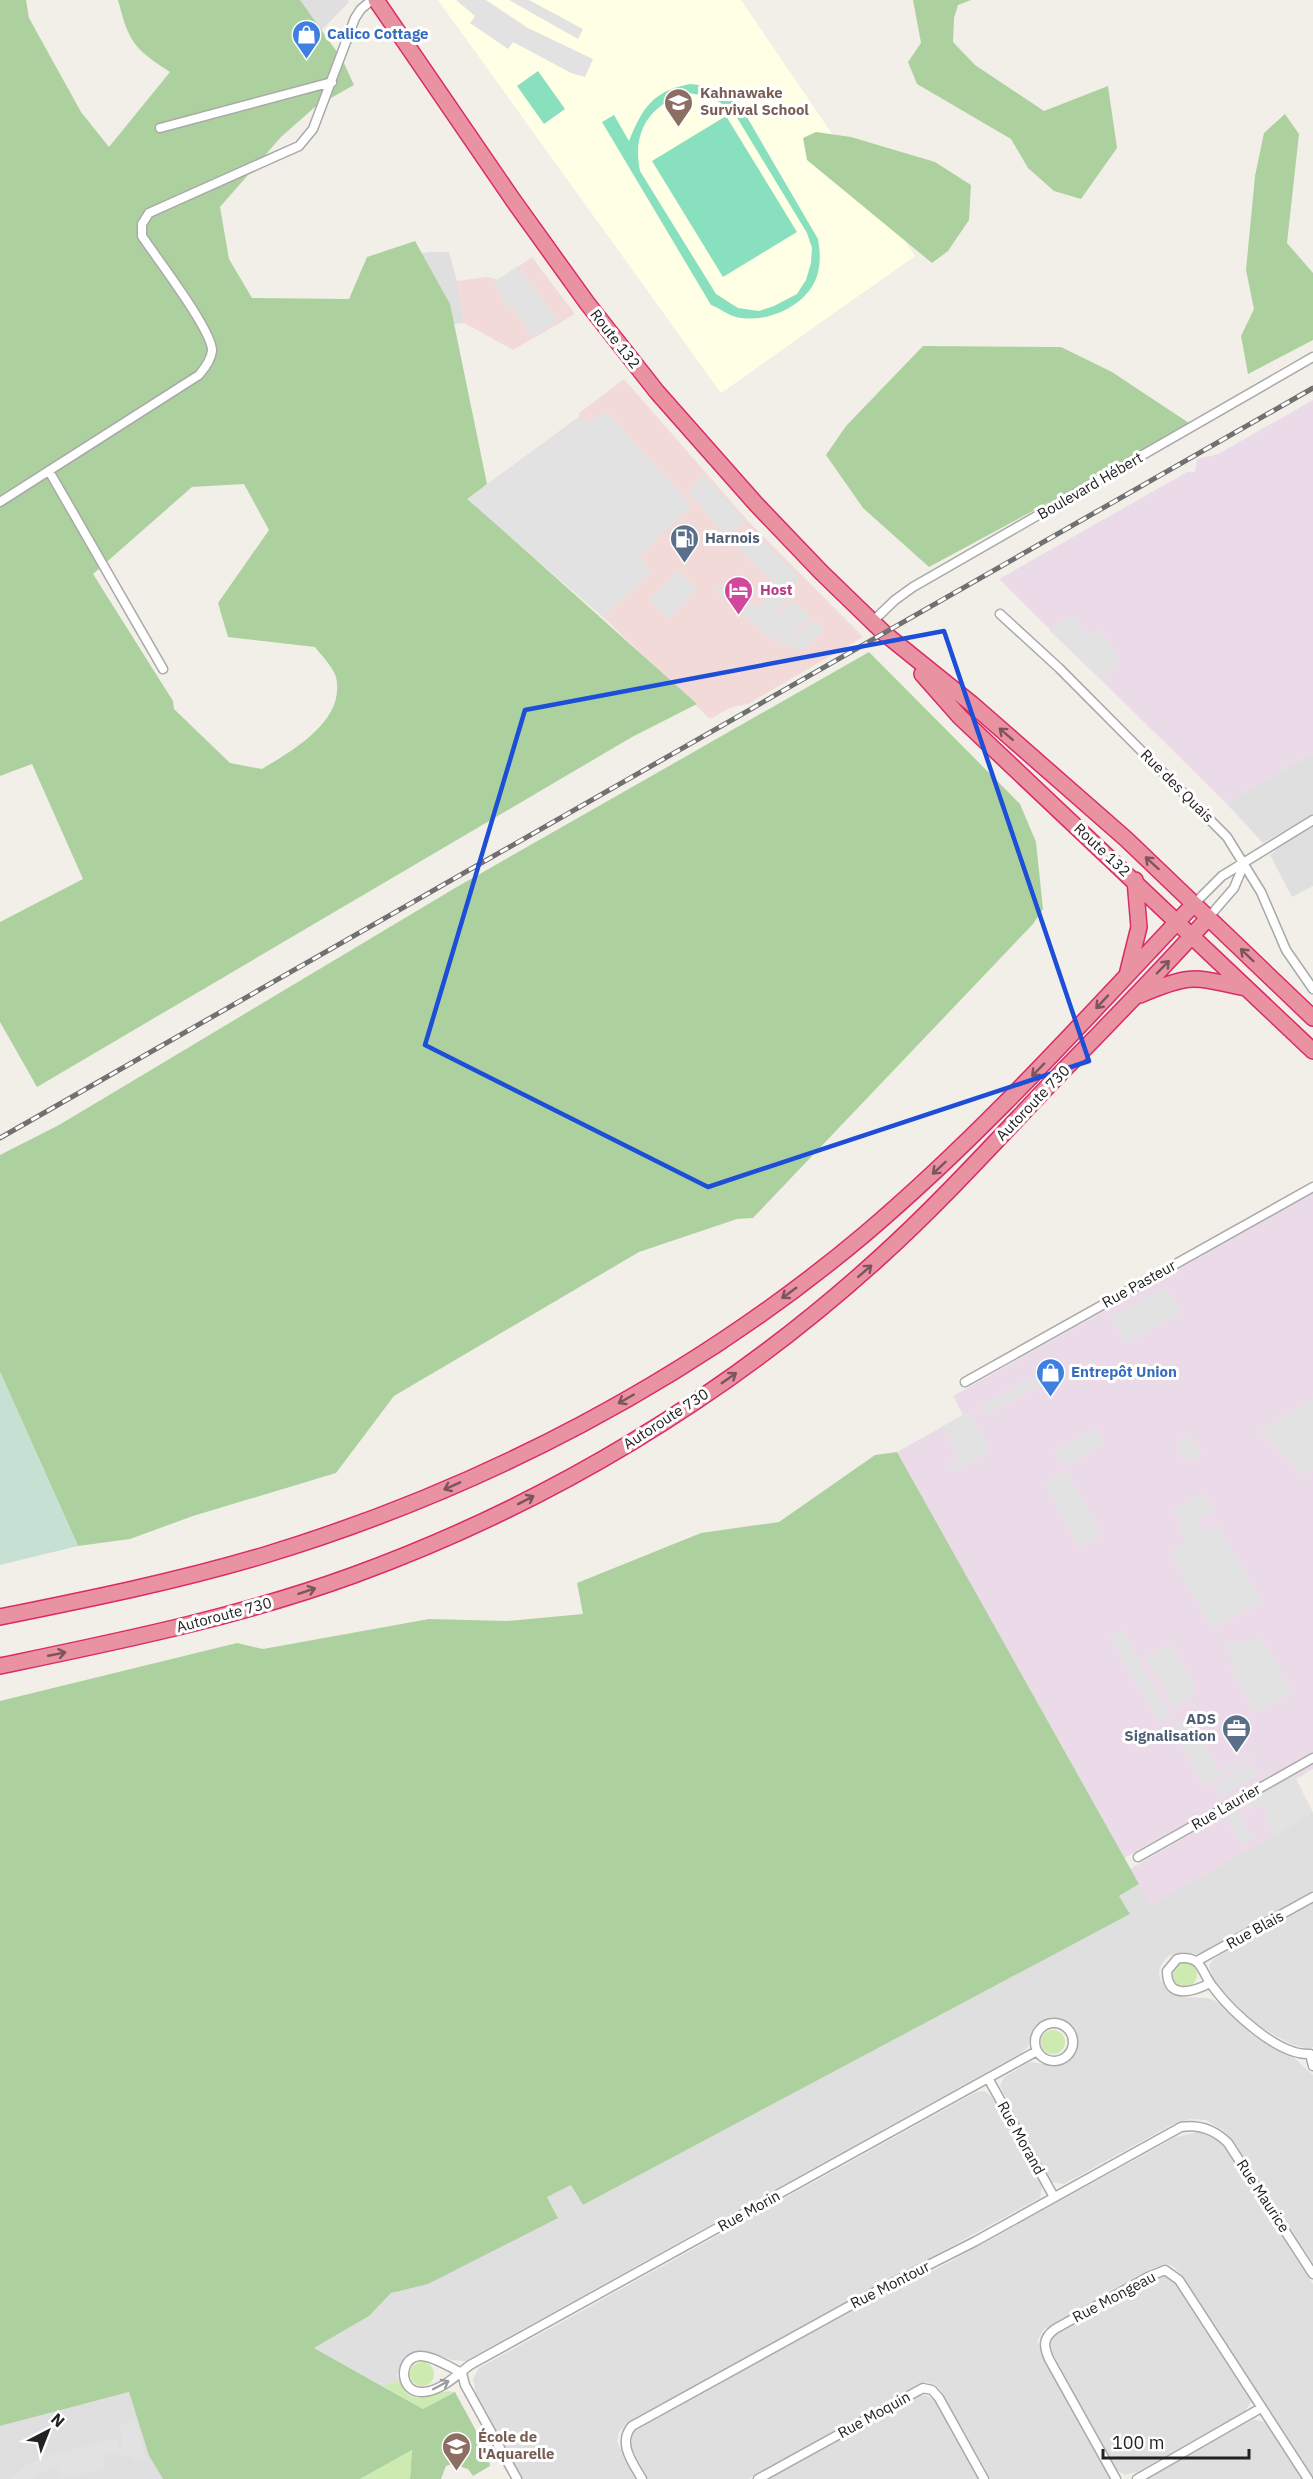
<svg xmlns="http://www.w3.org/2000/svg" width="1313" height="2479" font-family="'IBM Plex Sans',sans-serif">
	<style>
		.residential { fill: #e0dfdf }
		.commercial { fill: #f2dad9 }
		.industrial { fill: #ebdbe8 }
		.education { fill: #ffffe5 }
		.grass { fill: #cdebb0 }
		.forest { fill: #add19e; fill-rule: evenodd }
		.wetland { fill: #c6e0d4 }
		.pitch { fill: #88e0be; fill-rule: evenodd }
		.parking { fill: #e2e2e2 }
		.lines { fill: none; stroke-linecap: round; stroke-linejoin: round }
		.street-casing { stroke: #a9a9a9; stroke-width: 11 }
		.highway-casing { stroke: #dc2a67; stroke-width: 18 }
		.street { stroke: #fff; stroke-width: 8 }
		.highway { stroke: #e892a2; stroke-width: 15 }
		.rail-casing { stroke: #707070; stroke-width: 5 }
		.rail { stroke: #fff; stroke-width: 3; stroke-dasharray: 9; stroke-linecap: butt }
		.oneway { stroke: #7b545c }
		.oneway2 { stroke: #9c9c9c }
		.marked { fill: none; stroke: #1d4ed8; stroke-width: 4.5; stroke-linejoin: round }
		.labels { text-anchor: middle; stroke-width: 6; stroke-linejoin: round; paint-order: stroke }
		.shop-label { font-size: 15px; font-weight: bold; fill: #366cbe; stroke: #fff; text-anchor: start }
		.education-label { font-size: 15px; font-weight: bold; fill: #785e54; stroke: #fff; text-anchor: start }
		.street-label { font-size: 15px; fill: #222; stroke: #fff }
		.service-label { font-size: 15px; font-weight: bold; fill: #4e5e75; stroke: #fff; text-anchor: start }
		.hotel-label { font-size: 15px; font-weight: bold; fill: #b23c85; stroke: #fff; text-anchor: start }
	</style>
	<rect width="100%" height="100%" fill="#f2efe9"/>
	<!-- residential -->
	<path class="residential" d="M 282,0 L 348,0 L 349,2 L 309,43 Z
		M 430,252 L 449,252 L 457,281 L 464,323 L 410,329 L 409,255 Z
		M 1313,753 L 1313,815 L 1263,843 L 1226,803 Z
		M 1313,825 L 1313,886 L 1292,897 L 1270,855 L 1286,842 Z
		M 1313,1813 L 1313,1891 L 1200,1955 L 1183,1952 L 1168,1956 L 1160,1967 L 1159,1974 L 1161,1981 L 1172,1994 L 1183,1997 L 1208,1998 L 1218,2002 L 1251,2034 L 1292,2056 L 1313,2075 L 1313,2263 L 1232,2139 L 1223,2130 L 1206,2120 L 1191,2119 L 1173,2124 L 1064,2184 L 1052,2182 L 1031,2146 L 1000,2086 L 1004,2077 L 1030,2062 L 1057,2066 L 1074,2055 L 1077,2047 L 1076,2033 L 1068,2022 L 1054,2018 L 1048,2019 L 1035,2026 L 1031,2033 L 1028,2047 L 1021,2053 L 465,2361 L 452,2360 L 431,2353 L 417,2351 L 405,2358 L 401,2363 L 397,2375 L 399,2381 L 383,2386 L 314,2348 L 369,2316 L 391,2293 L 558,2217 L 547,2197 L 571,2184 L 583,2205 L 1130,1914 L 1119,1896 L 1139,1884 L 1152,1904 Z
		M 1313,1903 L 1313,2047 L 1308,2049 L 1291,2044 L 1253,2023 L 1223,1991 L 1213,1978 L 1209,1965 L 1214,1959 Z
		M 984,2091 L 992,2097 L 1042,2186 L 1040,2198 L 627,2423 L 619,2432 L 617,2442 L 637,2479 L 522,2479 L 476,2394 L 473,2379 L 479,2368 L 976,2092 Z
		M 1198,2132 L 1211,2135 L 1227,2150 L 1313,2284 L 1313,2478 L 1182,2275 L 1173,2266 L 1166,2264 L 1154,2268 L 1053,2324 L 1044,2329 L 1037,2341 L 1110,2479 L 991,2479 L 939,2388 L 934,2384 L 925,2382 L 748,2479 L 648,2479 L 631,2446 L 633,2434 L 636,2430 L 871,2300 L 944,2265 L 1176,2137 Z
		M 1161,2275 L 1167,2275 L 1175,2280 L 1250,2397 L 1251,2402 L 1245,2411 L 1137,2472 L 1125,2475 L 1116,2470 L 1051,2350 L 1050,2344 L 1055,2335 Z
		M 129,2392 L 149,2456 L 163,2479 L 0,2479 L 0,2426 Z
		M 924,2394 L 937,2402 L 979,2479 L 766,2479 L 920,2395 Z
		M 1254,2419 L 1264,2422 L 1269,2427 L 1302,2479 L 1147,2479 Z"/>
	<!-- commercial -->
	<path class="commercial" d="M 532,257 L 575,314 L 513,350 L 464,323 L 457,281 L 487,277 L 499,280 Z
		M 624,379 L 749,522 L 863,637 L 748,704 L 732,707 L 710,719 L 603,617 L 467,499 L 580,416 L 578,414 Z"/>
	<!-- industrial -->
	<path class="industrial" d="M 1313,400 L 1313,753 L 1226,803 L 999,579 L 1187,472 L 1195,472 L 1197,459 L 1218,454 Z
		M 1313,1193 L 1313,1758 L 1299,1766 L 1294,1763 L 1124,1858 L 897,1452 L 963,1415 L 953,1396 Z
		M 1313,1763 L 1313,1769 L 1296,1779 L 1313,1813 L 1152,1905 L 1130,1869 L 1244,1803 L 1242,1798 L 1284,1774 L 1293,1775 Z"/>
	<!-- education -->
	<path class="education" d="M 438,0 L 741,0 L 915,256 L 721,393 Z"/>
	<!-- grass -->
	<path class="grass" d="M1173 1975a12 12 0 1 1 24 0a12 12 0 1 1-24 0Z
		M1041 2042a12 12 0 1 1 24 0a12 12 0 1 1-24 0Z
		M410 2374a12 12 0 1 1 24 0a12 12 0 1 1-24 0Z
		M 399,2381 C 414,2415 434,2386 455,2392 L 423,2409 L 383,2386 Z
		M 412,2450 L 410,2479 L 360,2479 Z"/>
	<!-- forest -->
	<path class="forest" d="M 0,0 L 26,0 L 29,18 L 81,112 L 109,147 L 170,72 C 133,48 129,42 118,0 L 300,0 L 342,59 L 354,85 L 315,107 L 281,137 L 220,207 L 229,259 L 252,298 L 349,299 L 367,257 L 415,241 L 450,304 L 487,484 L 468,499 L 697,704 L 632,737 L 37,1087 L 0,1022 L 0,922 L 83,879 L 32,764 L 0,776 ZM 244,484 L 269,530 L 218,603 L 228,637 L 315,647 C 321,655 333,667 336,677 C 346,721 293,750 262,769 L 230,763 L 174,709 L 173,701 L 93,574 L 192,487 Z
		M 913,0 L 971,0 L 958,5 L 954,18 L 953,42 L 975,65 L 1044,111 L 1108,86 L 1117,148 L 1081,199 L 1054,191 L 1028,168 L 1011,139 L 917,84 L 908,62 L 921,43 Z
		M 1285,114 L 1299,134 L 1287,243 L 1313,273 L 1313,340 L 1248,374 L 1241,336 L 1254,309 L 1246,270 L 1255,176 L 1264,133 Z
		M 816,132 L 851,137 L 935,162 L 971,185 L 969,220 L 948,251 L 932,263 L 807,160 L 803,138 Z
		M 923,346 L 1061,347 L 1112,372 L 1192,425 L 929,567 L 863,508 L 826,455 L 846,426 Z
		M 869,652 L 1020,804 L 1036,842 L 1043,909 L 1033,924 L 753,1218 L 737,1219 L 639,1252 L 394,1396 L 336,1473 L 193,1516 L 130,1539 L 78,1546 L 0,1372 L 0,1155 L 59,1125 L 455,888 Z
		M 897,1452 L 1139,1884 L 1119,1896 L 1130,1914 L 583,2205 L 571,2185 L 547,2197 L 558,2218 L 428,2284 L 391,2293 L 369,2316 L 314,2348 L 423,2409 L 455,2392 L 487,2451 L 490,2466 L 473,2476 L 468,2469 L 452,2464 L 446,2466 L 441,2479 L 410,2479 L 412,2450 L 360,2479 L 163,2479 L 149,2456 L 129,2392 L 0,2426 L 0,1701 L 237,1643 L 263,1649 L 429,1619 L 507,1621 L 583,1614 L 577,1583 L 701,1533 L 779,1522 L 875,1455 Z"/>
	<!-- wetland -->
	<path class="wetland" d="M 0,1372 L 78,1546 L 0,1565 Z"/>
	<!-- pitch -->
	<path class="pitch" d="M 538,71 L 565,109 L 544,124 L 517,86 Z
		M 690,84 C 717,87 727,92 744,112 L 818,239 C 820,251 821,263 817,276 C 807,306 767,324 736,317 C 728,315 719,308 711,305 L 602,122 L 614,115 L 629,141 C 643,107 653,91 690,84 ZM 687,93 C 709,95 721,100 736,116 L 807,233 L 812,248 L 811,263 L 806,280 L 797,294 L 774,306 L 759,311 L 738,308 L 716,294 L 640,171 C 632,132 649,105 687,93 Z
		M 726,116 L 797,232 L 723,277 L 652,161 Z"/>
	<!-- parking -->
	<path class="parking" d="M 456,0 L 486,0 L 528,28 L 593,59 L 585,77 L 571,73 L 513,42 L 508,49 L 470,23 L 475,16 Z
		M 509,0 L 529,0 L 583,29 L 578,39 Z
		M 518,266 L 557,320 L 532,338 L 513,306 L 508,308 L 493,283 Z
		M 607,412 L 692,506 L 639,556 L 652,572 L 603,617 L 467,499 L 580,416 L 585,422 Z
		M 704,475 L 746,521 L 727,537 L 688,491 Z
		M 755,532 L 800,578 L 791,589 L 794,593 L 772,618 L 774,619 L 793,600 L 811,617 L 793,636 L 795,638 L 814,620 L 825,629 L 806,649 L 792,649 L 782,641 L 777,646 L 774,644 L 779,638 L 776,635 L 771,641 L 758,629 L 763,623 L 760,621 L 755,626 L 715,590 L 726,580 L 757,608 L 778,587 L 738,548 Z
		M 677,571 L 697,589 L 669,620 L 649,601 Z
		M 1074,616 L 1085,630 L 1081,635 L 1093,634 L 1100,628 L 1120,662 L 1101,680 L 1049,630 L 1063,619 Z
		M 1166,1287 L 1181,1313 L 1126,1344 L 1111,1317 Z
		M 1051,1367 L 1056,1376 L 985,1416 L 980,1407 Z
		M 1313,1399 L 1313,1470 L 1305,1475 L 1259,1431 Z
		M 969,1411 L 990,1452 L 954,1473 L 948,1465 L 960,1457 L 942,1427 Z
		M 1096,1429 L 1105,1444 L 1073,1463 L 1060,1462 L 1054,1452 Z
		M 1191,1435 L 1202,1454 L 1186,1462 L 1176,1444 Z
		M 1065,1470 L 1102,1535 L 1079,1547 L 1044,1482 Z
		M 1201,1494 L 1216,1509 L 1198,1519 L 1204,1532 L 1218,1525 L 1262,1602 L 1212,1629 L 1170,1552 L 1187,1542 L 1179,1529 L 1182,1527 L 1173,1510 Z
		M 1122,1630 L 1170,1716 L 1159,1723 L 1109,1636 Z
		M 1262,1639 L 1292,1693 L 1254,1714 L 1230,1666 L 1235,1663 L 1225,1644 Z
		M 1171,1643 L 1197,1691 L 1175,1708 L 1145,1657 Z
		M 1201,1710 L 1209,1723 L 1196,1730 L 1219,1771 L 1251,1754 L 1253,1757 L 1204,1785 L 1178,1740 L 1181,1738 L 1174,1726 Z
		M 1249,1765 L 1261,1774 L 1228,1791 L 1224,1796 L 1211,1786 Z
		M 1284,1774 L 1293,1775 L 1313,1813 L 1275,1835 L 1266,1820 L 1269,1818 L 1261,1803 L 1248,1810 L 1242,1798 Z
		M 1237,1811 L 1253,1839 L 1242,1845 L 1226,1817 Z
		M 136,2421 L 146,2459 L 138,2462 L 132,2457 L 108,2453 L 103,2455 L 106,2468 L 61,2479 L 57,2467 L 38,2473 L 32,2477 L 33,2479 L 11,2479 L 25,2466 L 47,2456 L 117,2438 L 119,2446 L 123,2447 L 119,2425 Z"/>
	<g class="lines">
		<defs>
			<path id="street" d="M 160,128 L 332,82
				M 49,471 L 163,669
				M 0,502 L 199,375 C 205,368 211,360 212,351 C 213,331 155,256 142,236 L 142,224 L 149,213 L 299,146 L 313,129 L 355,18 L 361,9 L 372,0
				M 1000,614 L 1059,668 L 1227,837 L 1261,892 L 1286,950 L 1313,989
				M 872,622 L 895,600 L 913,587 L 1313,357
				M 1194,904 L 1222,876 L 1313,820
				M 1208,918 L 1234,888 L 1244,864
				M 965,1382 L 1313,1187
				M 1138,1857 L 1313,1758
				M 1197,1961 L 1313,1897
				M 1210,1983 C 1193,1992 1167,2000 1167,1971 L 1177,1959 C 1184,1957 1193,1958 1198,1963 C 1204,1970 1207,1980 1213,1987 C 1231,2011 1278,2056 1310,2054 L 1313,2066
				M1035 2042a19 19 0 1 1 38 0a19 19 0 1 1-38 0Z
				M 988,2078 L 1054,2197
				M 462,2373 C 451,2368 432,2355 419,2356 C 397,2359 400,2394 423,2392 C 441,2391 457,2375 470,2365 L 1037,2051
				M 462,2373 L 465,2385 L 517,2479
				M 642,2479 C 633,2463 617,2443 632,2426 L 873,2293 L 974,2242 L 1181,2127 C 1200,2124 1215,2130 1228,2143 L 1313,2274
				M 758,2479 L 923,2388 L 932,2390 L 939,2398 L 984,2479
				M 1116,2479 L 1049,2359 C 1043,2345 1043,2338 1055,2329 L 1148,2277 L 1165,2270 L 1179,2280 L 1308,2479
				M 1137,2479 L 1261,2408"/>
			<path id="highway" d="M 376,0 L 513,200 L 587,303 L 657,392 L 756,504 L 821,572 L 884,633 L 972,704 L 1126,839 L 1313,1018
				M 922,674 L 960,717 L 1313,1051
				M 1127,975 L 1139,927 L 1135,880
				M 1140,995 C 1192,973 1193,977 1246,988
				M 0,1617 C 89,1599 178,1581 265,1555 C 482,1489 692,1380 866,1233 C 985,1132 1088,1016 1194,904
				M 0,1666 C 120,1641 239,1617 354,1575 C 546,1505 726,1397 878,1259 C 939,1204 995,1142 1052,1082 C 1105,1028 1158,974 1208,918"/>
		</defs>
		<!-- street casing -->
		<use href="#street" class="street-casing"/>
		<!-- highway casing -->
		<use href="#highway" class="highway-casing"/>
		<!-- street -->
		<use href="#street" class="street"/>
		<!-- highway -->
		<use href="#highway" class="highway"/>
		<defs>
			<path id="rail" d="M 0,1138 L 1313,388"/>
		</defs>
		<!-- rail casing -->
		<use href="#rail" class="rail-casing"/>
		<!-- rail -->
		<use href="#rail" class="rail"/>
	</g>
	<!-- one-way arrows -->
	<defs><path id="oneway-shaft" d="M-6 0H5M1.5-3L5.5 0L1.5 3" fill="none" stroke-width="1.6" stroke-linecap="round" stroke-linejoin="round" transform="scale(1.5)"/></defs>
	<g class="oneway">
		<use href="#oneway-shaft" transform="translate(1006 734) rotate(-139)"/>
		<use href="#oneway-shaft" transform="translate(1152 863) rotate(-138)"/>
		<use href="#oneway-shaft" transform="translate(1247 955) rotate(-136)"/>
		<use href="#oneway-shaft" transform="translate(1163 967) rotate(-46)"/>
		<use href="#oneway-shaft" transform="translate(1102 1002) rotate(133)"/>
		<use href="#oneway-shaft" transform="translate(1038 1070) rotate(134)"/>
		<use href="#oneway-shaft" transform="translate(939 1168) rotate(137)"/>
		<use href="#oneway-shaft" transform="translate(865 1271) rotate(-41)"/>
		<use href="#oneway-shaft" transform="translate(789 1293) rotate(144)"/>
		<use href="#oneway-shaft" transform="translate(729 1378) rotate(-35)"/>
		<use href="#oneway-shaft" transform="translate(626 1399) rotate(150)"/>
		<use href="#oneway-shaft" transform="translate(452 1486) rotate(156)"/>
		<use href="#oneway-shaft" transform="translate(526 1500) rotate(-27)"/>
		<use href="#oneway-shaft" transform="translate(307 1591) rotate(-18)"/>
		<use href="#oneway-shaft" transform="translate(57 1654) rotate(-11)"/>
	</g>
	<use class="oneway2" href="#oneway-shaft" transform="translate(441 2385) rotate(-28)"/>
	<!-- marked area -->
	<path class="marked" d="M 944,631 L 1089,1061 L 708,1187 L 425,1045 L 525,710 Z"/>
	<!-- icons -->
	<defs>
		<symbol id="shop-pin" viewBox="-11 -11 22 30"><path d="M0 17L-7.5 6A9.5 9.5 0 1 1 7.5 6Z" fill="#3f7fe0" stroke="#fff"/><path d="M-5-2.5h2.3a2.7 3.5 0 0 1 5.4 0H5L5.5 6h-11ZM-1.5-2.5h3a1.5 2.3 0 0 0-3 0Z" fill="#fff"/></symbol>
		<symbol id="school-pin" viewBox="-11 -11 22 30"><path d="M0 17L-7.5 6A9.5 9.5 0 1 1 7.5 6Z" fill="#8d6e63" stroke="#fff"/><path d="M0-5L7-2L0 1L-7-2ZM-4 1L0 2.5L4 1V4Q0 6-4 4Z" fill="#fff"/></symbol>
		<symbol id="fuel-pin" viewBox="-11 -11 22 30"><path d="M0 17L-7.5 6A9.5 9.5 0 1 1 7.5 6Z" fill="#5c6f8a" stroke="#fff"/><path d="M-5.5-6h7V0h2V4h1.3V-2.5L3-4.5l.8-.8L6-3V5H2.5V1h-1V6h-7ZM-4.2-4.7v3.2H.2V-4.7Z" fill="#fff"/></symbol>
		<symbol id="hotel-pin" viewBox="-11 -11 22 30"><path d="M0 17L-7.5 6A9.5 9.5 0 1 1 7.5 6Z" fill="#d1479c" stroke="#fff"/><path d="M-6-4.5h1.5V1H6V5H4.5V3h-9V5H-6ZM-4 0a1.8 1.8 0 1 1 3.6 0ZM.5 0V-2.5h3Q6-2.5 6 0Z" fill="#fff"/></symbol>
		<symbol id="office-pin" viewBox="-11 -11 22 30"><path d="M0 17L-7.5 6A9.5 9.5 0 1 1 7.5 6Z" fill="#5c6f8a" stroke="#fff"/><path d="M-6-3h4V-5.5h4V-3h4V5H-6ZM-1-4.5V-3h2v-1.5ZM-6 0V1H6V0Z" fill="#fff"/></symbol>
	</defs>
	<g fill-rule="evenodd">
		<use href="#shop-pin" x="290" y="18" width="33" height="45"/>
		<use href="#school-pin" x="662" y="86" width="33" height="45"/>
		<use href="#fuel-pin" x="668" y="522" width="33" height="45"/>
		<use href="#hotel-pin" x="722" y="574" width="33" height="45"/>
		<use href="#shop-pin" x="1034" y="1356" width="33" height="45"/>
		<use href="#office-pin" x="1220" y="1712" width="33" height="45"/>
		<use href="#school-pin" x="440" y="2430" width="33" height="45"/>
	</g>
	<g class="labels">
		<!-- shop labels -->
		<g class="shop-label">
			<text x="327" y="39">Calico Cottage</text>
			<text x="1071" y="1377">Entrepôt Union</text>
		</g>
		<!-- education labels -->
		<g class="education-label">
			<text x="700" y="98">Kahnawake<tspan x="700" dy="17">Survival School</tspan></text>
			<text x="478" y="2442">École de<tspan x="478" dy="17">l'Aquarelle</tspan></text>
		</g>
		<!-- street labels -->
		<g class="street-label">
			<text transform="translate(615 339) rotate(52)" y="5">Route 132</text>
			<text transform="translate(1090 486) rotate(-30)" y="5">Boulevard Hébert</text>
			<text transform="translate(1177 786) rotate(45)" y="5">Rue des Quais</text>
			<text transform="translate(1102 850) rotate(43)" y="5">Route 132</text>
			<text transform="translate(1033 1103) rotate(-46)" y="5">Autoroute 730</text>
			<text transform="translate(1139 1284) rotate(-29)" y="5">Rue Pasteur</text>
			<text transform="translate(666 1419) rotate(-33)" y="5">Autoroute 730</text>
			<text transform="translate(224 1615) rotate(-15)" y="5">Autoroute 730</text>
			<text transform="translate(1226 1807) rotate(-30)" y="5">Rue Laurier</text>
			<text transform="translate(1255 1930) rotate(-29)" y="5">Rue Blais</text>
			<text transform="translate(1021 2138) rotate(61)" y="5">Rue Morand</text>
			<text transform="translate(1263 2196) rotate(57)" y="5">Rue Maurice</text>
			<text transform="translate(749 2211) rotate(-29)" y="5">Rue Morin</text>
			<text transform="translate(890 2285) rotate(-27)" y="5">Rue Montour</text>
			<text transform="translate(1114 2297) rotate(-28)" y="5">Rue Mongeau</text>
			<text transform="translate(874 2415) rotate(-29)" y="5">Rue Moquin</text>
		</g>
		<!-- service labels -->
		<g class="service-label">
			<text x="705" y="543">Harnois</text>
			<text x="1216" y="1724" text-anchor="end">ADS<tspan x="1216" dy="17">Signalisation</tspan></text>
		</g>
		<!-- hotel labels -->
		<g class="hotel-label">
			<text x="760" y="595">Host</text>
		</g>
	</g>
	<!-- north arrow -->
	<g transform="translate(48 2431) rotate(42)" stroke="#ffffff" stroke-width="4.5" paint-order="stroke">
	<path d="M0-4.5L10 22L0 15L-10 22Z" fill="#222222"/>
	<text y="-9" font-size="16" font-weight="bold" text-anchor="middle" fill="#222222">N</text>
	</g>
	<!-- scale -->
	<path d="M1103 2449v9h146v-9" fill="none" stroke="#222222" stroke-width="3"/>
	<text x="1112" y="2449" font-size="18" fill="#222222" stroke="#ffffff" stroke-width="4.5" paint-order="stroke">100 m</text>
</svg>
